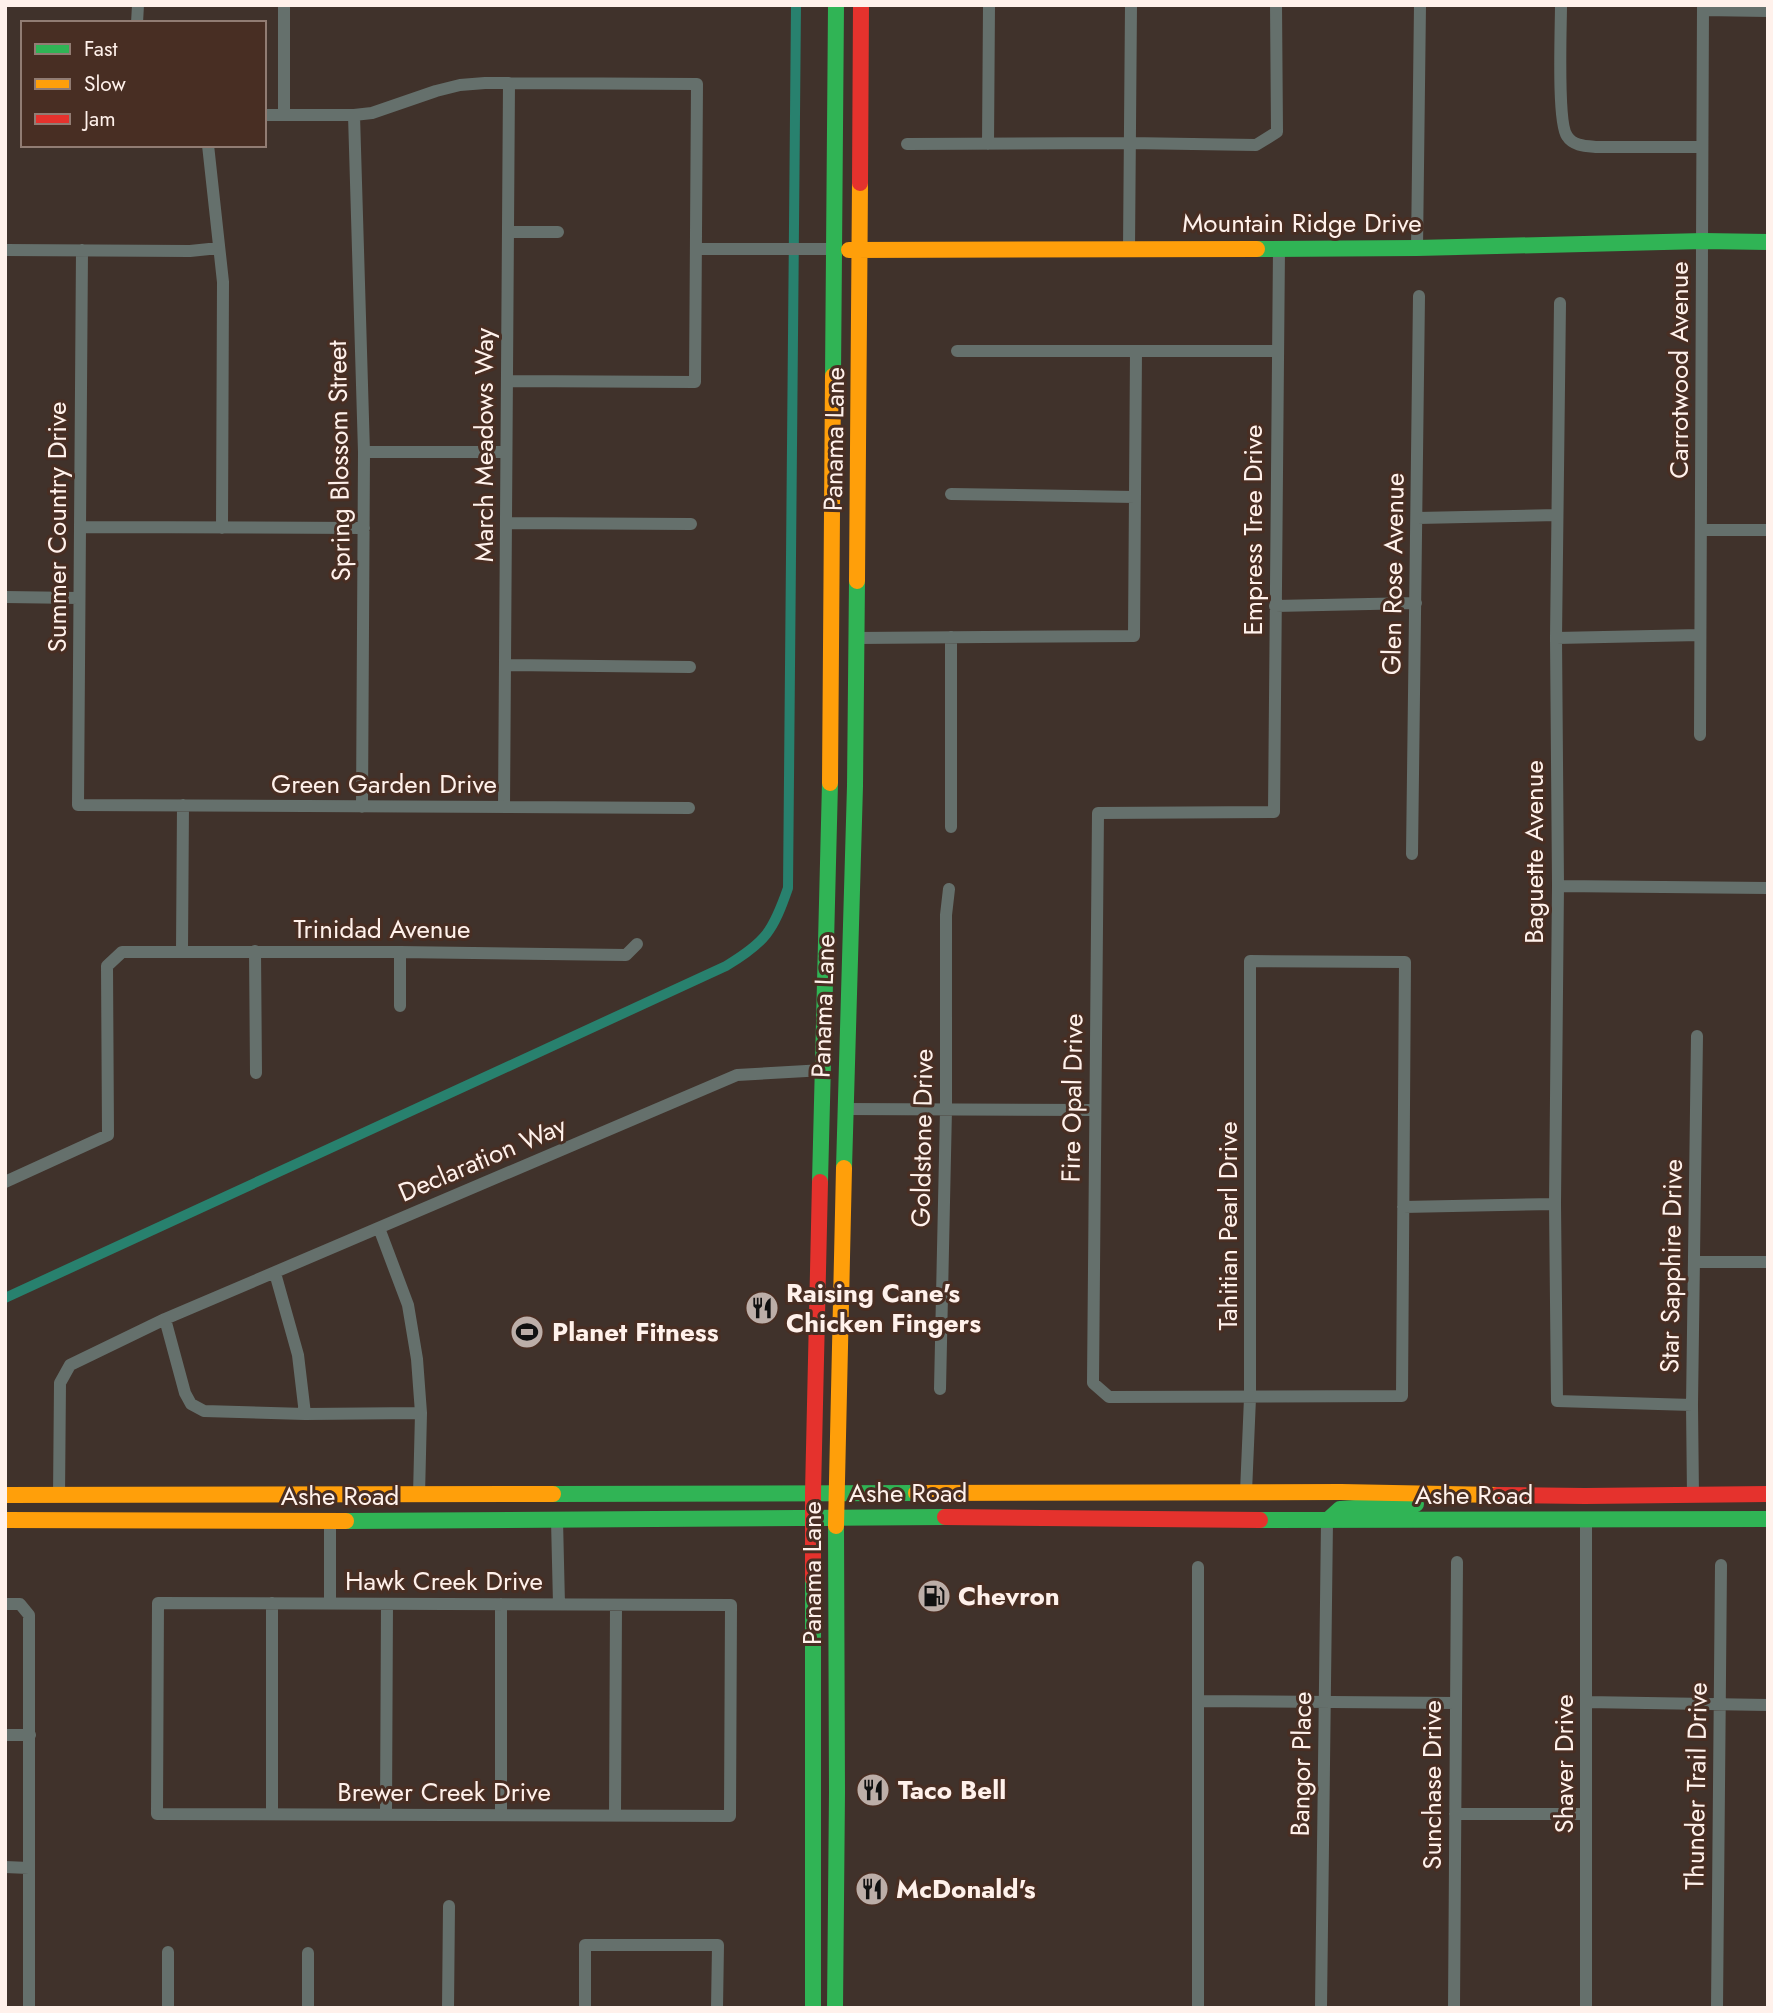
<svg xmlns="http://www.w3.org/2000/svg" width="1773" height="2013" font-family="Jost,sans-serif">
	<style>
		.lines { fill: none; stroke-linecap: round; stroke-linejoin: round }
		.canal { stroke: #28816e; stroke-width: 10 }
		.street { stroke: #65706c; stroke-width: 12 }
		.fast { stroke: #30b455; stroke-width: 16 }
		.slow { stroke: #ff9f0a; stroke-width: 16 }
		.jam { stroke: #e5322d; stroke-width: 16 }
		.labels { text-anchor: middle; stroke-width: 6; stroke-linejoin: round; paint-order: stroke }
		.street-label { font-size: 26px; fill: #fff1eb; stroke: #482e23 }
		.poi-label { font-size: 26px; font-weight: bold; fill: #fff1eb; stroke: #482e23; text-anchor: start }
	</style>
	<rect width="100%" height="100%" fill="#40322b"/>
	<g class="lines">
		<!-- canal -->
		<path class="canal" d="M 5,1298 L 726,966 C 766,942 773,931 788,888 L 796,5"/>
		<!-- street -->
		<path class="street" d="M 1561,5 C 1561,27 1557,123 1567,136 C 1573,146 1586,146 1597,147 L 1702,147
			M 1703,10 L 1768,11
			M 137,23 L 138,5
			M 264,115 L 354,115 L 372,113 L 436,91 L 460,85 L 485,83 L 697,84 L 695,382 L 507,381
			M 284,115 L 284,5
			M 354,115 L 364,452 L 362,807
			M 907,144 L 1129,143 L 1256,145 L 1277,132 L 1276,5
			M 988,144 L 989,5
			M 208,145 L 223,282 L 222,528
			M 508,232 L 558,232
			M 1129,248 L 1131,5
			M 1417,248 L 1420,5
			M 696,249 L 835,249
			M 5,250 L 190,251 L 219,248
			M 82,250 L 78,805 L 689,808
			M 1560,303 L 1556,638 L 1558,886 L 1555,1204 L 1557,1401 L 1692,1405
			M 957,351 L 1278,351
			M 364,452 L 506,452
			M 951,494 L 1135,497
			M 1417,518 L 1557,515
			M 506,523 L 691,524
			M 80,527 L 364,528
			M 1701,530 L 1768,530
			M 5,597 L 79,598
			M 1275,606 L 1416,603
			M 951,637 L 951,827
			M 857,638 L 1134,636 L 1136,351
			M 1556,638 L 1700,635
			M 505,665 L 690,667
			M 1700,735 L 1703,5
			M 504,807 L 509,83
			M 1412,854 L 1419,296
			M 1558,886 L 1768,888
			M 182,950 L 183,805
			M 255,951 L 256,1073
			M 400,1006 L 400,952
			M 845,1109 L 1095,1110
			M 5,1182 L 108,1135 L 107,966 L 122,952 L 400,952 L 626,955 L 637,944
			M 1403,1207 L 1555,1204
			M 379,1228 L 408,1305 L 417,1359 L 421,1413 L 419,1495
			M 1694,1262 L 1768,1262
			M 275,1273 L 298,1355 L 305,1414
			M 165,1319 L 185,1393 L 191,1404 L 204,1411 L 305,1414 L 421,1413
			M 940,1389 L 946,1109 L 946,915 L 949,889
			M 1246,1492 L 1250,1398 L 1250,961 L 1405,962 L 1402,1396 L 1109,1397 L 1093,1383 L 1098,813 L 1274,812 L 1279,248
			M 59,1496 L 60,1383 L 70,1365 L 165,1319 L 737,1075 L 824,1070
			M 1693,1496 L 1692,1405 L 1697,1036
			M 1586,1519 L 1586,2008
			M 557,1520 L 559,1604
			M 330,1521 L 330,1604
			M 1198,1567 L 1198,2008
			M 158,1603 L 731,1605 L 730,1816 L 157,1814 Z
			M 5,1604 L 20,1604 L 29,1615 L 29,2008
			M 1198,1701 L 1456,1703
			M 1586,1702 L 1768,1705
			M 5,1735 L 30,1735
			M 272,1814 L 272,1603
			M 386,1814 L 387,1604
			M 1455,1814 L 1586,1814
			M 501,1815 L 501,1604
			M 615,1815 L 616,1605
			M 5,1867 L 29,1868
			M 168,2008 L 168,1952
			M 308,2008 L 308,1953
			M 448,2008 L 449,1906
			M 585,2008 L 585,1945 L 718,1945 L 717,2008
			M 1321,2008 L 1327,1521
			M 1454,2008 L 1457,1562
			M 1717,2008 L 1721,1565"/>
		<!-- fast -->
		<path class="fast" d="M 1257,249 L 1417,248 L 1703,241 L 1768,242
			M 833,376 L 836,5
			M 844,1168 L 855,786 L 857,581
			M 820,1182 L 830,783
			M 553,1494 L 916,1493
			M 1329,1519 L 1340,1509 L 1416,1504
			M 1260,1520 L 1768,1519
			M 346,1521 L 945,1517
			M 813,1579 L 813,2008
			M 835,2008 L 837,1792 L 836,1526"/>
		<!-- slow -->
		<path class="slow" d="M 849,250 L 1257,249
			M 857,581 L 860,183
			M 830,783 L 833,376
			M 916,1493 L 1341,1492 L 1497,1495
			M 5,1495 L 553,1494
			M 5,1520 L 346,1521
			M 836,1526 L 844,1168"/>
		<!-- jam -->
		<path class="jam" d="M 860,183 L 861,5
			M 1497,1495 L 1585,1496 L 1768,1494
			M 945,1517 L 1260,1520
			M 813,1579 L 813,1493 L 820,1182"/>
	</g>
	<!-- icons -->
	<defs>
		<symbol id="restaurant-disc" viewBox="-11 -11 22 22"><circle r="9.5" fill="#bcaea8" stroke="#482e23"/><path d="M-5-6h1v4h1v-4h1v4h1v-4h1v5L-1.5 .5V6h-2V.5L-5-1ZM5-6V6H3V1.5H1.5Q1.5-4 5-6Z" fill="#111"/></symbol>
		<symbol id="stadium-disc" viewBox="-11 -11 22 22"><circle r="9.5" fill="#bcaea8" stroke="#482e23"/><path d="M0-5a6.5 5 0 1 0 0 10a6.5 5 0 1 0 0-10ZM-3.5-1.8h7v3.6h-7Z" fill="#111"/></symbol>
		<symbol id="fuel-disc" viewBox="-11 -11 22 22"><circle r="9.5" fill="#bcaea8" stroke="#482e23"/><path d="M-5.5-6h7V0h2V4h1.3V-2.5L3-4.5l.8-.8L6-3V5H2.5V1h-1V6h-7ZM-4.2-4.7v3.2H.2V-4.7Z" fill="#111"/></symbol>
	</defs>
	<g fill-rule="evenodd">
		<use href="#restaurant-disc" x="743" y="1289" width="38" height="38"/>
		<use href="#stadium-disc" x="508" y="1313" width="38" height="38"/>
		<use href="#fuel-disc" x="915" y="1577" width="38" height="38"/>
		<use href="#restaurant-disc" x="854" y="1771" width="38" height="38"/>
		<use href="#restaurant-disc" x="853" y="1870" width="38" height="38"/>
	</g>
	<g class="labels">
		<!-- street labels -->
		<g class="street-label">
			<text x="1302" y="232">Mountain Ridge Drive</text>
			<text transform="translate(1679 370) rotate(-90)" y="9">Carrotwood Avenue</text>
			<text transform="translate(834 439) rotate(-89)" y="9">Panama Lane</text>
			<text transform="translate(484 445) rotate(-90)" y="9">March Meadows Way</text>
			<text transform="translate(339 461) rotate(-91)" y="9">Spring Blossom Street</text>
			<text transform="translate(57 527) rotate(-90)" y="9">Summer Country Drive</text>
			<text transform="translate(1253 530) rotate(-90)" y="9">Empress Tree Drive</text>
			<text transform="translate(1393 574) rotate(-89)" y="9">Glen Rose Avenue</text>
			<text x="384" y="793">Green Garden Drive</text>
			<text transform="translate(1534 852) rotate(-90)" y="9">Baguette Avenue</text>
			<text x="382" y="938">Trinidad Avenue</text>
			<text transform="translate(823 1006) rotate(-88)" y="9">Panama Lane</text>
			<text transform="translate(1072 1098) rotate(-89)" y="9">Fire Opal Drive</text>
			<text transform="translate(922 1138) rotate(-89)" y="9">Goldstone Drive</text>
			<text transform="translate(482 1159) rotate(-23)" y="9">Declaration Way</text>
			<text transform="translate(1228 1226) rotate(-90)" y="9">Tahitian Pearl Drive</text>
			<text transform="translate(1671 1266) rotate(-89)" y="9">Star Sapphire Drive</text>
			<text x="908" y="1502">Ashe Road</text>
			<text x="1474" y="1504">Ashe Road</text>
			<text x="340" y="1505">Ashe Road</text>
			<text transform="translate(812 1573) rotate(-90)" y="9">Panama Lane</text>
			<text x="444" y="1590">Hawk Creek Drive</text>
			<text transform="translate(1301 1764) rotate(-89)" y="9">Bangor Place</text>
			<text transform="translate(1564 1764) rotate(-90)" y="9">Shaver Drive</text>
			<text transform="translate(1432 1785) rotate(-90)" y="9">Sunchase Drive</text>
			<text transform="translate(1696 1786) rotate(-89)" y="9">Thunder Trail Drive</text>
			<text x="444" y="1801">Brewer Creek Drive</text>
		</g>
		<!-- poi labels -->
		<g class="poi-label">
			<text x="786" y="1302">Raising Cane's<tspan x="786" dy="30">Chicken Fingers</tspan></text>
			<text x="552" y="1341">Planet Fitness</text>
			<text x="958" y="1605">Chevron</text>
			<text x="898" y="1799">Taco Bell</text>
			<text x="896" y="1898">McDonald's</text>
		</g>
	</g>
	<!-- border -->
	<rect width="1773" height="2013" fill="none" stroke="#fff1eb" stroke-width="14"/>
	<!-- legend -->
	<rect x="21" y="21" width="245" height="126" fill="#482e23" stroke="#917c73" stroke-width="2"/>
	<rect x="35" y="44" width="35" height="10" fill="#30b455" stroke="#917c73" stroke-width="2"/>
	<text x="84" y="56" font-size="21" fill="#fff1eb">Fast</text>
	<rect x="35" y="79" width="35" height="10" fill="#ff9f0a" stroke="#917c73" stroke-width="2"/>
	<text x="84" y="91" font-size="21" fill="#fff1eb">Slow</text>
	<rect x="35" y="114" width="35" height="10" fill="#e5322d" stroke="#917c73" stroke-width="2"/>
	<text x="84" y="126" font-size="21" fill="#fff1eb">Jam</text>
</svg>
